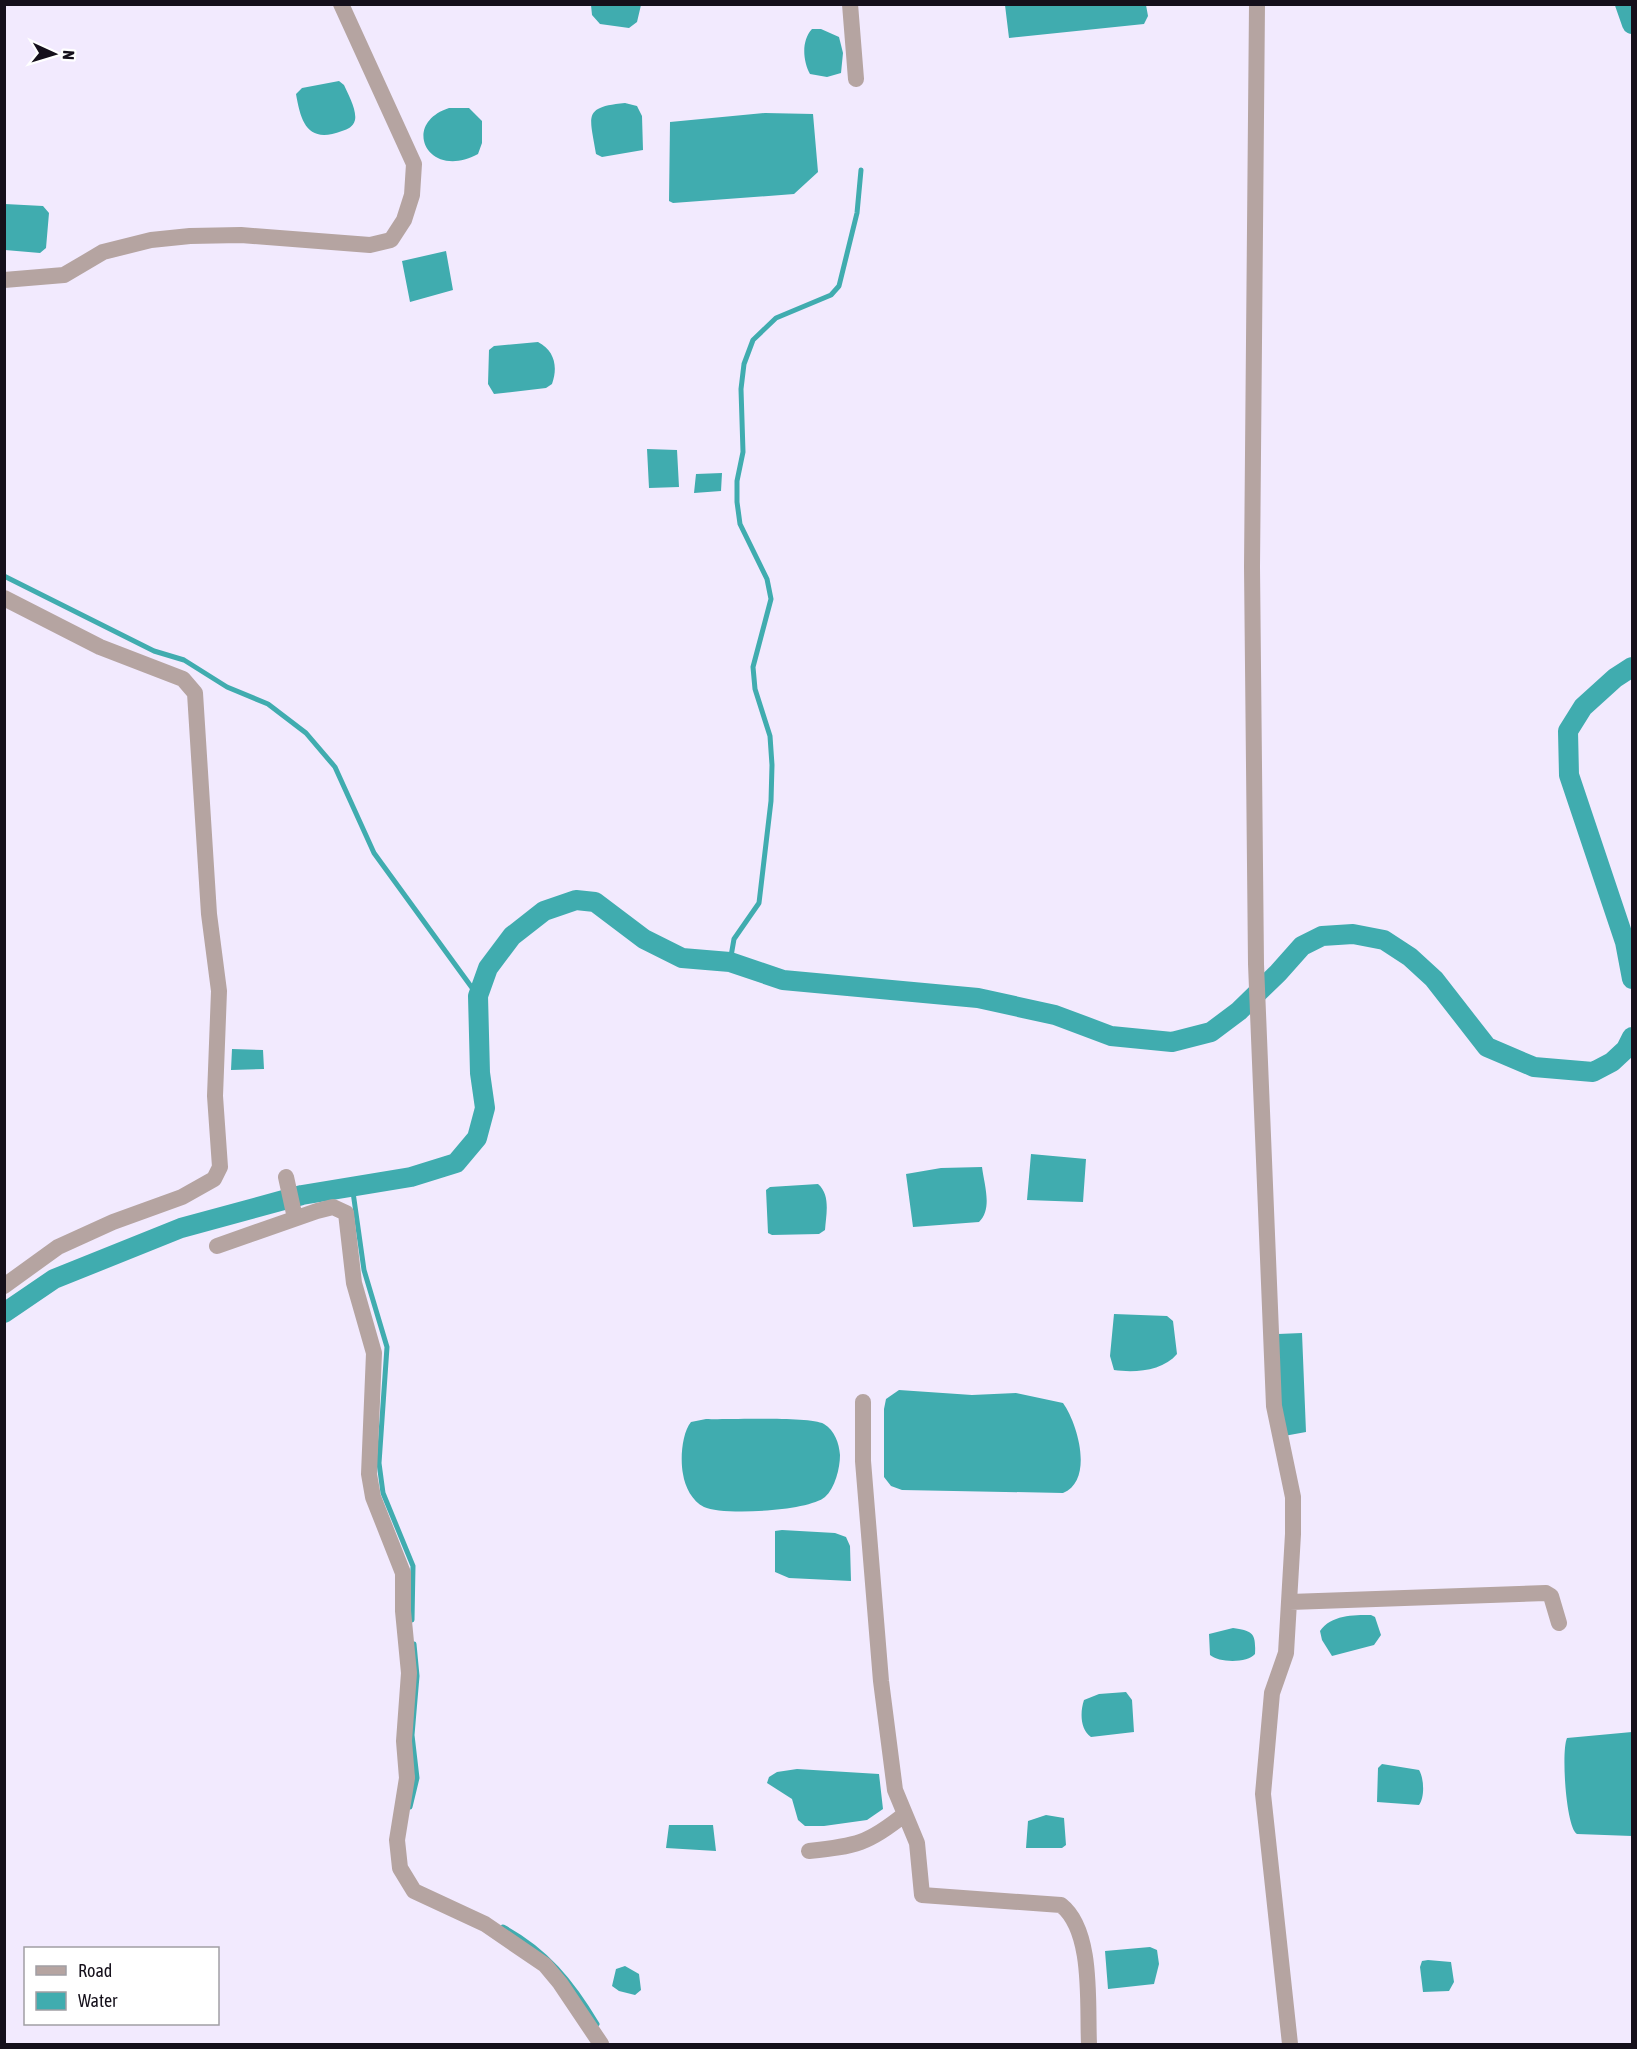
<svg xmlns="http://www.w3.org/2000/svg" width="1637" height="2049" font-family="'Asap Condensed',sans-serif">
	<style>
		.water { fill: #40acaf }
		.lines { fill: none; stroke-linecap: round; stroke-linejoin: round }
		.stream { stroke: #40acaf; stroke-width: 5 }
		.canal { stroke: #40acaf; stroke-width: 20 }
		.minor { stroke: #b5a4a1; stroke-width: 16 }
	</style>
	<rect width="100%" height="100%" fill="#f2eafe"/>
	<!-- water -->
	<path class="water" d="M 591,5 L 591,4 L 641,5 L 637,22 L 629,28 L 600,24 L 592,15 Z
		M 1005,5 L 1146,5 L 1148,16 L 1144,24 L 1009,38 Z
		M 812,29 L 821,29 L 839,37 L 843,53 L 841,73 L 827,77 L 810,74 C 803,61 801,41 812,29 Z
		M 339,81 L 344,85 C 348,94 357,110 355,120 C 353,127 348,129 342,131 C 308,144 301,123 296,94 L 302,88 Z
		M 625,103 L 637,106 L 642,116 L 643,150 L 602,157 L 596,154 C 590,116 582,107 625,103 Z
		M 449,108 L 469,108 L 482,121 L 482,143 L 478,154 C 428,181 400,124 449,108 Z
		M 765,113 L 813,114 L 818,172 L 794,194 L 673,203 L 669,201 L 670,122 Z
		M 5,204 L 43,206 L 49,213 L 46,248 L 40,253 L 5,250 Z
		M 446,251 L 453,290 L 410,302 L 402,261 Z
		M 538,342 C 555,351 558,367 552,384 L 546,388 L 494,394 L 488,384 L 489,350 L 494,346 Z
		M 647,449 L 677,450 L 679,487 L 649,488 Z
		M 722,473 L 721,491 L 694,493 L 696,474 Z
		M 232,1049 L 263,1050 L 264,1069 L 231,1070 Z
		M 1031,1154 L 1086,1159 L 1083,1202 L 1027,1200 Z
		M 982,1167 C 984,1184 993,1209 979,1222 L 913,1227 L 906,1174 L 941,1168 Z
		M 818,1184 C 831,1195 826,1215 825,1230 L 819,1234 L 772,1235 L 768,1233 L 766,1190 L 770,1187 Z
		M 1114,1314 L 1167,1316 L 1173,1321 L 1177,1354 C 1163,1371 1135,1373 1114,1370 L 1110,1356 Z
		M 1302,1333 L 1306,1432 L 1284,1436 L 1280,1411 L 1278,1334 Z
		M 899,1390 L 972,1395 L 1016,1393 L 1063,1403 C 1078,1424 1094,1480 1063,1493 L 902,1490 L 891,1486 L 884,1477 L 884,1409 L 886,1399 Z
		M 706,1419 C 730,1420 808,1416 824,1424 C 835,1431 839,1443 840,1455 C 840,1468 835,1488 825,1497 C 809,1511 723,1516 704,1507 C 692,1501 685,1487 683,1474 C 680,1459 682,1433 691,1422 Z
		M 782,1530 L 835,1533 L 846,1537 L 850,1546 L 851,1581 L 789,1578 L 775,1572 L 775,1531 Z
		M 1371,1615 L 1375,1617 L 1381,1635 L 1374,1645 L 1332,1656 L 1322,1640 L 1320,1631 C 1331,1615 1353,1615 1371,1615 Z
		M 1233,1628 C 1253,1631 1256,1633 1255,1654 C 1248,1663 1219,1663 1210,1655 L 1209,1634 Z
		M 1126,1692 L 1132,1700 L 1134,1732 L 1091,1737 C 1080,1729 1080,1712 1084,1700 L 1099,1694 Z
		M 1632,1732 L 1632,1836 L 1577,1834 C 1566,1828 1561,1751 1567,1738 Z
		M 1382,1764 L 1419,1770 C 1424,1778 1425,1797 1419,1805 L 1377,1802 L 1378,1768 Z
		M 797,1769 L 879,1774 L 883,1809 L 867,1820 L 824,1826 L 805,1826 L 798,1820 L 792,1799 L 767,1783 L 769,1777 L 777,1772 Z
		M 1046,1815 L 1064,1818 L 1066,1845 L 1062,1848 L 1026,1848 L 1028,1821 Z
		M 669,1825 L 713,1825 L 716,1851 L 666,1848 Z
		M 1150,1947 L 1157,1950 L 1159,1964 L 1154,1984 L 1108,1989 L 1105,1951 Z
		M 1428,1960 L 1451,1962 L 1454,1982 L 1449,1991 L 1423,1992 L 1420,1967 L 1422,1961 Z
		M 625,1966 L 639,1974 L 641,1990 L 635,1995 L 619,1991 L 612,1986 L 616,1969 Z"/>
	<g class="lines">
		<!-- stream -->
		<path class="stream" d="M 4,576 L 154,651 L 184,660 L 227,687 L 268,704 L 306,733 L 335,767 L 374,853 L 478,996
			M 730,962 L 734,939 L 759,903 L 771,801 L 772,765 L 770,736 L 755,689 L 753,667 L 771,599 L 767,579 L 740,524 L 737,502 L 737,481 L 743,452 L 741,389 L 744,364 L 753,340 L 776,318 L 831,295 L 839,286 L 857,213 L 861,170
			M 352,1185 L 364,1270 L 387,1347 L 379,1463 L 383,1493 L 413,1566 L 412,1620
			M 410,1807 L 417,1778 L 412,1735 L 417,1676 L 414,1644
			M 503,1927 C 546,1950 572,1982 597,2024"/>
		<!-- canal -->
		<path class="canal" d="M 1625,4 L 1632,24
			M 1632,667 L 1615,678 L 1583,707 L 1568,731 L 1569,775 L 1625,942 L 1632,979
			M 4,1313 L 54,1279 L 181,1228 L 302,1195 L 411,1177 L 456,1163 L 477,1138 L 485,1108 L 480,1073 L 478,996 L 488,968 L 512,936 L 544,911 L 576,900 L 595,902 L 644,939 L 682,958 L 730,962 L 783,980 L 978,998 L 1055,1015 L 1111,1036 L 1172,1042 L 1211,1032 L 1239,1011 L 1278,973 L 1302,946 L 1322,936 L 1353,934 L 1384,940 L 1410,957 L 1434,979 L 1487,1047 L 1534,1067 L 1593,1072 L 1612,1062 L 1626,1049 L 1632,1037"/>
		<!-- minor -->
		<path class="minor" d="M 850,4 L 856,79
			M 1257,4 L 1252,567 L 1256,964 L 1274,1406 L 1293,1497 L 1293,1534 L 1286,1653 L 1272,1693 L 1263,1794 L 1290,2044
			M 4,280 L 64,275 L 103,252 L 151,240 L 190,236 L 241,235 L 370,245 L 391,240 L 404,220 L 412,195 L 414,164 L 341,4
			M 4,598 L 100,647 L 183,679 L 195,693 L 209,914 L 219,991 L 215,1096 L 220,1167 L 214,1179 L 182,1197 L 113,1222 L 58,1247 L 4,1286
			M 286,1177 L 295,1218
			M 217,1246 L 317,1211 L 333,1207 L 346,1213 L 354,1283 L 374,1353 L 369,1474 L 373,1497 L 403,1573 L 403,1611 L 409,1673 L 404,1741 L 407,1778 L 397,1840 L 400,1868 L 414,1891 L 485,1924 L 545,1965 L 560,1983 L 601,2044
			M 863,1402 L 863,1461 L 881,1681 L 895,1790 L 917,1843 L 922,1895 L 1061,1905 C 1094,1931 1087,2005 1089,2044
			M 1290,1602 L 1546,1593 L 1551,1596 L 1559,1623
			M 809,1851 C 856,1846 868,1844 905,1814"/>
	</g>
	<!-- border -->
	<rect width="1637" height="2049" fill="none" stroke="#15101b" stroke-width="12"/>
	<!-- legend -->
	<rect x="24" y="1947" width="195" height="78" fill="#ffffff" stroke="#a19fa4" stroke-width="1.5"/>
	<rect x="36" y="1966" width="30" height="9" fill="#b5a4a1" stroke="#a19fa4" stroke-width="1.5"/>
	<text x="78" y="1977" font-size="18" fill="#15101b">Road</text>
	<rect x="36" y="1992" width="30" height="18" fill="#40acaf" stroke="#a19fa4" stroke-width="1.5"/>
	<text x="78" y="2007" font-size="18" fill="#15101b">Water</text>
	<!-- north arrow -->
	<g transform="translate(54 54) rotate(94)" stroke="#ffffff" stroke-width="4.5" paint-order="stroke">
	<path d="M0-4.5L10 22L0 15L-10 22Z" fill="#15101b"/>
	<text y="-9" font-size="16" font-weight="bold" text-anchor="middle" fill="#15101b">N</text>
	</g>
</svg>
